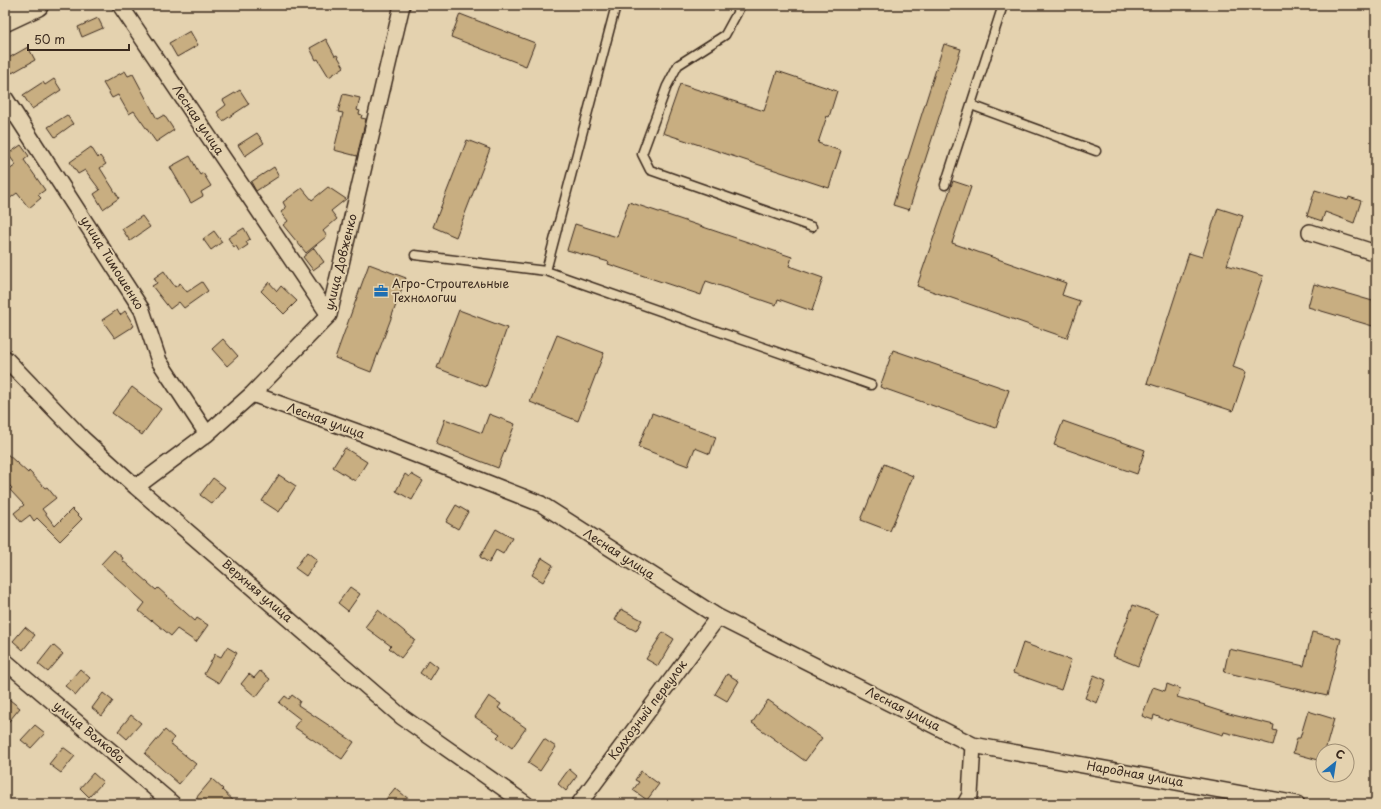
<svg xmlns="http://www.w3.org/2000/svg" width="1381" height="809" font-family="'Playpen Sans',sans-serif">
	<style>
		.building { fill: #c8ae81; stroke: #3b2a1e }
		.lines { fill: none; stroke-linecap: round; stroke-linejoin: round }
		.lane-casing { stroke: #3b2a1e; stroke-width: 11 }
		.street-casing { stroke: #3b2a1e; stroke-width: 18 }
		.secondary-casing { stroke: #3b2a1e; stroke-width: 25 }
		.lane { stroke: #e4d2af; stroke-width: 8 }
		.street { stroke: #e4d2af; stroke-width: 15 }
		.secondary { stroke: #e4d2af; stroke-width: 22 }
		.labels { text-anchor: middle; stroke-width: 3.5; stroke-linejoin: round; paint-order: stroke }
		.street-label { font-size: 12px; fill: #3b2a1e; stroke: #e4d2af }
		.poi-label { font-size: 12px; fill: #3b2a1e; stroke: #e4d2af; text-anchor: start }
	</style>
	<rect width="100%" height="100%" fill="#e4d2af"/>
	<filter id="ink" filterUnits="userSpaceOnUse"><feTurbulence type="fractalNoise" baseFrequency=".025" numOctaves="2"/><feDisplacementMap in="SourceGraphic" scale="8" xChannelSelector="R" yChannelSelector="G"/><feConvolveMatrix kernelMatrix="1 2 1 2 8 2 1 2 1" color-interpolation-filters="sRGB"/></filter>
	<g filter="url(#ink)">
		<!-- building -->
		<path class="building" d="M 460,14 L 535,43 L 526,66 L 451,37 Z
			M 98,18 L 103,28 L 82,37 L 78,27 Z
			M 190,31 L 198,45 L 177,57 L 169,43 Z
			M 326,39 L 335,56 L 337,55 L 344,67 L 329,77 L 318,59 L 316,60 L 310,48 Z
			M 944,44 L 961,49 L 909,210 L 893,205 Z
			M 28,47 L 35,60 L 12,73 L 5,60 Z
			M 125,71 L 128,76 L 133,74 L 157,119 L 164,115 L 174,130 L 156,142 L 134,111 L 129,114 L 118,95 L 112,98 L 103,83 Z
			M 777,71 L 837,91 L 829,117 L 827,116 L 818,143 L 841,151 L 829,188 L 663,133 L 680,84 L 764,111 Z
			M 54,79 L 61,90 L 32,109 L 23,95 L 43,82 L 45,85 Z
			M 240,90 L 249,104 L 223,121 L 217,112 L 226,105 L 223,100 Z
			M 343,94 L 360,98 L 357,110 L 360,111 L 359,114 L 362,115 L 361,118 L 366,119 L 357,156 L 334,150 L 343,113 L 338,112 Z
			M 67,115 L 73,124 L 55,137 L 48,127 Z
			M 257,133 L 264,143 L 245,156 L 238,145 Z
			M 467,140 L 490,149 L 456,237 L 433,227 Z
			M 21,145 L 29,156 L 24,160 L 45,190 L 38,195 L 41,198 L 29,208 L 17,193 L 5,202 L 5,173 L 16,165 L 8,154 Z
			M 91,147 L 98,158 L 100,156 L 106,164 L 100,168 L 119,198 L 103,209 L 94,194 L 100,190 L 85,170 L 78,174 L 70,162 Z
			M 190,156 L 200,175 L 203,173 L 211,186 L 201,192 L 203,196 L 191,203 L 170,167 Z
			M 274,167 L 279,176 L 256,191 L 251,182 Z
			M 953,181 L 971,187 L 952,243 L 1066,283 L 1062,295 L 1080,301 L 1067,338 L 917,286 Z
			M 328,187 L 346,199 L 331,211 L 337,219 L 323,231 L 327,236 L 306,253 L 283,225 L 288,221 L 281,212 L 286,208 L 283,202 L 302,188 L 312,200 Z
			M 1315,190 L 1348,200 L 1349,197 L 1361,201 L 1354,223 L 1325,212 L 1322,221 L 1307,216 Z
			M 629,202 L 792,257 L 789,266 L 823,278 L 812,311 L 778,299 L 776,305 L 706,281 L 701,295 L 608,264 L 609,262 L 567,250 L 575,224 L 617,237 Z
			M 1218,208 L 1243,216 L 1227,265 L 1263,276 L 1233,367 L 1246,372 L 1233,411 L 1147,383 L 1189,253 L 1202,257 Z
			M 142,216 L 150,227 L 130,241 L 122,229 Z
			M 244,228 L 250,239 L 246,242 L 248,245 L 239,251 L 236,246 L 234,247 L 228,238 Z
			M 214,231 L 222,242 L 211,250 L 203,239 Z
			M 314,248 L 324,262 L 313,270 L 303,257 Z
			M 369,264 L 406,278 L 371,372 L 335,358 Z
			M 164,271 L 175,287 L 180,283 L 187,292 L 202,282 L 208,291 L 184,308 L 179,302 L 170,309 L 152,286 L 157,283 L 154,278 Z
			M 269,282 L 277,291 L 281,286 L 297,301 L 284,314 L 261,291 Z
			M 1314,284 L 1376,302 L 1376,327 L 1308,307 Z
			M 117,310 L 120,315 L 125,311 L 134,326 L 115,338 L 102,320 Z
			M 459,310 L 507,328 L 486,387 L 437,368 Z
			M 557,335 L 604,353 L 578,421 L 530,402 Z
			M 223,339 L 238,356 L 227,366 L 212,349 Z
			M 893,350 L 1009,390 L 996,428 L 880,387 Z
			M 132,387 L 161,409 L 142,435 L 112,413 Z
			M 652,413 L 716,437 L 710,454 L 695,448 L 688,466 L 638,447 Z
			M 489,414 L 515,424 L 498,468 L 436,444 L 445,419 L 482,433 Z
			M 1063,421 L 1145,450 L 1137,474 L 1054,445 Z
			M 345,448 L 367,462 L 355,481 L 333,467 Z
			M 5,452 L 28,473 L 29,471 L 45,488 L 47,487 L 56,498 L 42,509 L 55,526 L 72,509 L 82,519 L 60,541 L 37,518 L 34,521 L 30,515 L 21,522 L 14,513 L 24,505 L 10,490 L 12,488 L 5,481 Z
			M 884,464 L 913,476 L 890,531 L 861,520 Z
			M 405,474 L 409,477 L 411,474 L 423,481 L 412,500 L 396,491 Z
			M 279,475 L 296,486 L 279,512 L 262,501 Z
			M 213,478 L 225,487 L 212,504 L 200,495 Z
			M 456,505 L 468,512 L 458,529 L 446,522 Z
			M 496,529 L 512,538 L 503,554 L 496,550 L 489,563 L 480,557 Z
			M 114,550 L 123,558 L 122,560 L 156,590 L 158,588 L 195,621 L 197,618 L 208,625 L 196,642 L 177,629 L 171,636 L 152,620 L 151,621 L 139,611 L 145,603 L 101,564 Z
			M 307,552 L 317,560 L 306,576 L 295,568 Z
			M 542,558 L 553,565 L 543,582 L 532,575 Z
			M 350,587 L 360,594 L 348,611 L 338,603 Z
			M 1133,605 L 1158,614 L 1138,666 L 1113,656 Z
			M 621,609 L 642,620 L 636,631 L 615,620 Z
			M 378,610 L 415,640 L 401,658 L 389,648 L 391,646 L 365,627 Z
			M 25,627 L 35,635 L 23,650 L 13,641 Z
			M 663,632 L 674,639 L 658,666 L 646,659 Z
			M 1312,632 L 1341,639 L 1327,696 L 1224,672 L 1229,649 L 1304,666 Z
			M 1023,643 L 1071,660 L 1061,690 L 1013,673 Z
			M 53,645 L 63,654 L 48,672 L 38,664 Z
			M 227,647 L 237,653 L 219,683 L 204,674 L 215,654 L 221,657 Z
			M 429,660 L 438,667 L 430,680 L 420,673 Z
			M 80,669 L 90,678 L 76,695 L 65,686 Z
			M 260,671 L 270,679 L 256,697 L 241,684 L 249,674 L 254,678 Z
			M 727,674 L 739,681 L 727,701 L 715,694 Z
			M 1094,675 L 1106,680 L 1097,703 L 1085,698 Z
			M 1167,684 L 1180,689 L 1177,697 L 1205,705 L 1204,706 L 1229,714 L 1274,725 L 1273,730 L 1277,731 L 1273,745 L 1224,732 L 1223,735 L 1169,719 L 1168,721 L 1154,715 L 1153,720 L 1142,716 L 1153,687 L 1165,691 Z
			M 103,693 L 113,701 L 102,716 L 92,708 Z
			M 292,695 L 300,701 L 298,705 L 354,742 L 342,759 L 294,727 L 300,719 L 279,703 L 285,696 L 289,699 Z
			M 5,696 L 20,708 L 5,726 Z
			M 489,696 L 501,704 L 498,708 L 526,728 L 512,748 L 497,737 L 500,734 L 475,717 Z
			M 768,700 L 822,738 L 805,761 L 752,723 Z
			M 1308,711 L 1334,719 L 1325,751 L 1323,751 L 1322,761 L 1293,753 L 1297,738 L 1300,738 Z
			M 131,715 L 141,723 L 127,739 L 118,731 Z
			M 35,725 L 45,733 L 31,748 L 21,740 Z
			M 165,730 L 174,738 L 170,743 L 196,764 L 179,784 L 145,754 Z
			M 544,739 L 556,747 L 540,771 L 528,763 Z
			M 63,747 L 75,756 L 61,773 L 49,764 Z
			M 569,769 L 577,776 L 566,791 L 558,784 Z
			M 641,771 L 659,784 L 647,800 L 633,790 L 639,782 L 635,780 Z
			M 93,773 L 103,782 L 89,797 L 80,788 Z
			M 212,779 L 223,789 L 222,790 L 237,804 L 203,804 L 196,798 Z
			M 395,788 L 415,804 L 382,804 Z"/>
		<g class="lines">
			<defs>
				<path id="lane" d="M 741,5 L 737,13 L 725,35 L 678,65 L 667,86 L 642,154 L 650,170 L 812,227
					M 971,105 L 1096,151
					M 945,185 L 1003,5
					M 415,255 L 546,271 L 871,385
					M 546,271 L 616,5"/>
				<path id="street" d="M 120,5 L 329,315
					M 5,98 L 142,310 L 159,361 L 207,434
					M 1310,232 L 1376,253
					M 5,358 L 82,438 L 136,487 L 402,717 L 526,804
					M 252,394 L 363,434 L 541,504 L 718,617 L 973,745 L 1297,804
					M 136,487 L 207,434 L 252,394 L 329,315 L 402,5
					M 5,661 L 173,804
					M 579,804 L 718,617
					M 965,804 L 970,795 L 973,745"/>
				<path id="secondary" d="M 5,20 L 37,5"/>
			</defs>
			<!-- lane casing -->
			<use href="#lane" class="lane-casing"/>
			<!-- street casing -->
			<use href="#street" class="street-casing"/>
			<!-- secondary casing -->
			<use href="#secondary" class="secondary-casing"/>
			<!-- lane -->
			<use href="#lane" class="lane"/>
			<!-- street -->
			<use href="#street" class="street"/>
			<!-- secondary -->
			<use href="#secondary" class="secondary"/>
		</g>
	</g>
	<!-- icons -->
	<defs>
		<symbol id="office-bare" viewBox="-9 -9 18 18"><path d="M-6-3h4V-5.5h4V-3h4V5H-6ZM-1-4.5V-3h2v-1.5ZM-6 0V1H6V0Z" fill="#1f6fb2" stroke="#e4d2af" stroke-width="2.5" paint-order="stroke"/></symbol>
	</defs>
	<g fill-rule="evenodd">
		<use href="#office-bare" x="371" y="281" width="20" height="20"/>
	</g>
	<g class="labels">
		<!-- street labels -->
		<g class="street-label">
			<text transform="translate(198 120) rotate(56)" y="4">Лесная улица</text>
			<text transform="translate(341 262) rotate(-76)" y="4">улица Довженко</text>
			<text transform="translate(112 263) rotate(58)" y="4">улица Тимошенко</text>
			<text transform="translate(326 421) rotate(20)" y="4">Лесная улица</text>
			<text transform="translate(619 554) rotate(33)" y="4">Лесная улица</text>
			<text transform="translate(257 591) rotate(41)" y="4">Верхняя улица</text>
			<text transform="translate(903 709) rotate(27)" y="4">Лесная улица</text>
			<text transform="translate(648 710) rotate(-53)" y="4">Колхозный переулок</text>
			<text transform="translate(89 732) rotate(40)" y="4">улица Волкова</text>
			<text transform="translate(1135 774) rotate(10)" y="4">Народная улица</text>
		</g>
		<!-- poi labels -->
		<g class="poi-label">
			<text x="392" y="288">Агро-Строительные<tspan x="392" dy="14">Технологии</tspan></text>
		</g>
	</g>
	<!-- margin -->
	<rect width="1381" height="809" fill="none" stroke="#e4d2af" stroke-width="20"/>
	<rect x="10" y="10" width="1361" height="789" fill="none" stroke="#3b2a1e" stroke-width="1.5" filter="url(#ink)"/>
	<!-- north arrow -->
	<g transform="translate(1335 763) rotate(30)"><circle r="19" fill="#e4d2af" stroke="#a08f75"/>
	<path d="M0-3L7 15L0 10L-7 15Z" fill="#1f6fb2"/>
	<text y="-6" font-size="11" font-weight="bold" text-anchor="middle" fill="#3b2a1e">С</text>
	</g>
	<!-- scale -->
	<path d="M28 44v6h101v-6" fill="none" stroke="#3b2a1e" stroke-width="2"/>
	<text x="34" y="44" font-size="12" fill="#3b2a1e" stroke="#e4d2af" stroke-width="3" paint-order="stroke">50 m</text>
</svg>
